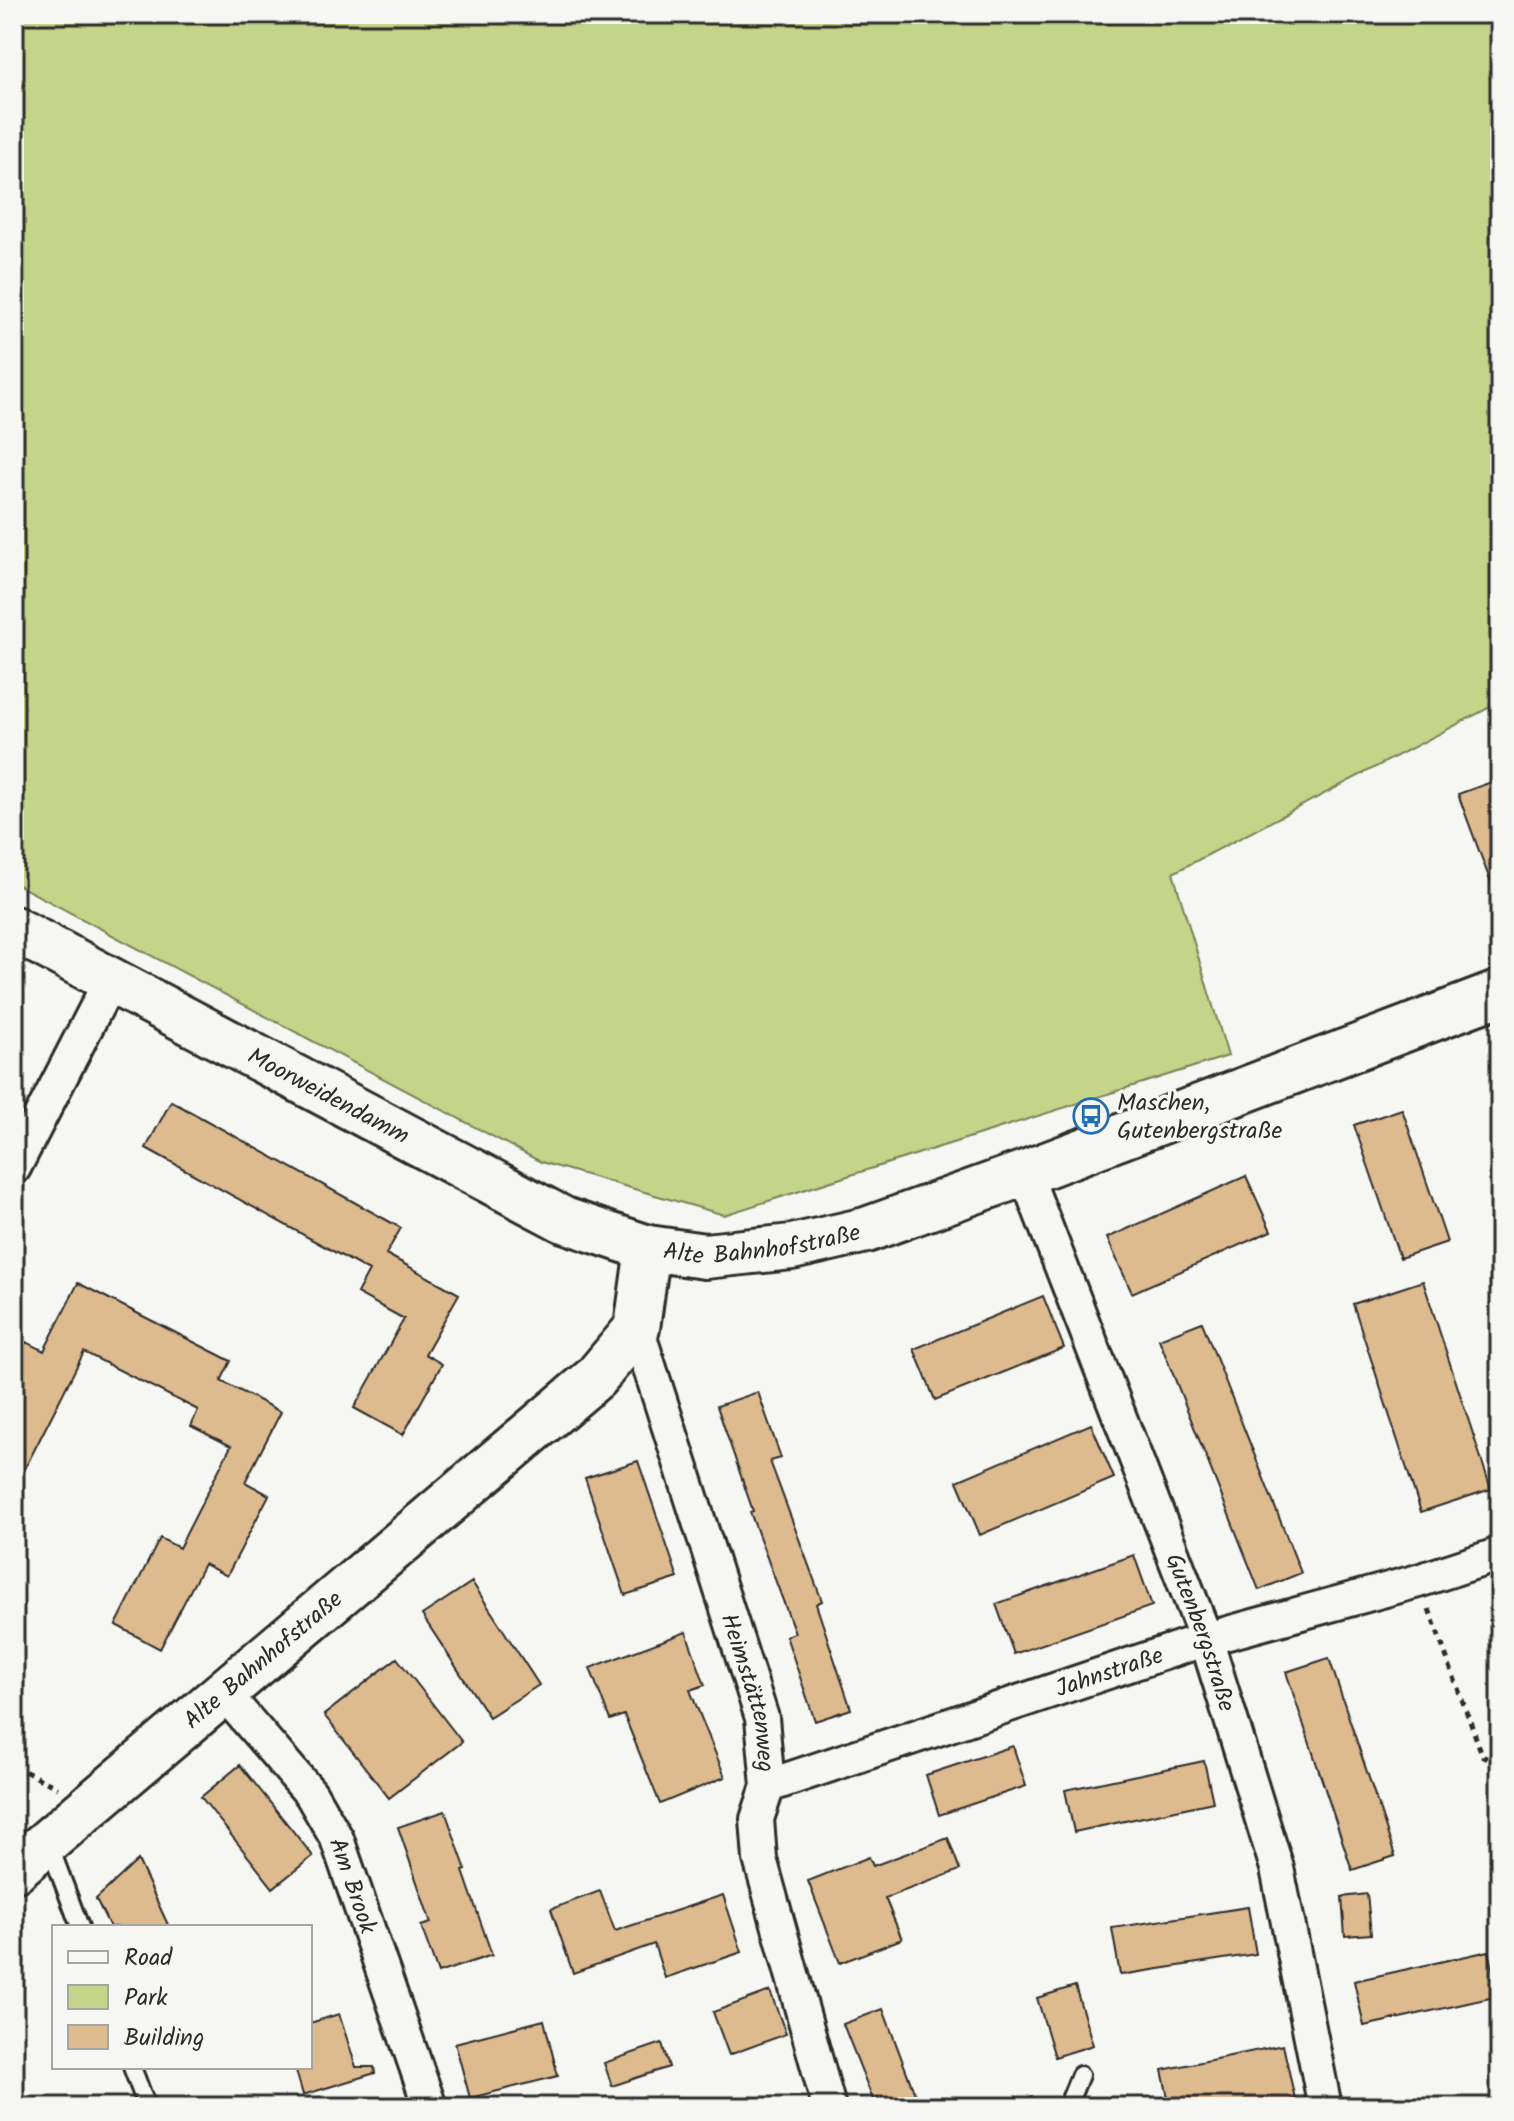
<svg xmlns="http://www.w3.org/2000/svg" width="1514" height="2121" font-family="Kalam,sans-serif">
	<style>
		.green { fill: #c4d488; stroke: #78805a; stroke-width: 2 }
		.building { fill: #deba8f; stroke: #2b2b2b; stroke-width: 2 }
		.lines { fill: none; stroke-linecap: round; stroke-linejoin: round }
		.lane-casing { stroke: #2b2b2b; stroke-width: 22 }
		.street-casing { stroke: #2b2b2b; stroke-width: 38 }
		.secondary-casing { stroke: #2b2b2b; stroke-width: 50 }
		.path { stroke: #2b2b2b; stroke-width: 5; stroke-dasharray: 6 6; stroke-linecap: butt }
		.lane { stroke: #f6f6f2; stroke-width: 16 }
		.street { stroke: #f6f6f2; stroke-width: 32 }
		.secondary { stroke: #f6f6f2; stroke-width: 44 }
		.labels { text-anchor: middle; stroke-width: 7; stroke-linejoin: round; paint-order: stroke }
		.street-label { font-size: 24px; fill: #2b2b2b; stroke: #f6f6f2 }
		.poi-label { font-size: 24px; fill: #2b2b2b; stroke: #f6f6f2; text-anchor: start }
	</style>
	<rect width="100%" height="100%" fill="#f6f6f2"/>
	<filter id="ink" filterUnits="userSpaceOnUse"><feTurbulence type="fractalNoise" baseFrequency=".0125" numOctaves="2"/><feDisplacementMap in="SourceGraphic" scale="16" xChannelSelector="R" yChannelSelector="G"/><feConvolveMatrix kernelMatrix="1 2 1 2 8 2 1 2 1" color-interpolation-filters="sRGB"/></filter>
	<g filter="url(#ink)">
		<!-- green -->
		<path class="green" d="M 14,14 L 1500,14 L 1500,702 L 1173,873 L 1228,1056 L 724,1215 L 541,1162 L 14,883 Z"/>
		<!-- building -->
		<path class="building" d="M 1500,779 L 1500,899 L 1497,899 L 1458,794 Z
			M 171,1101 L 401,1228 L 386,1254 L 459,1294 L 425,1354 L 442,1364 L 403,1435 L 354,1408 L 404,1319 L 357,1293 L 369,1271 L 146,1148 Z
			M 1402,1109 L 1447,1242 L 1400,1258 L 1354,1125 Z
			M 1246,1176 L 1271,1231 L 1132,1293 L 1107,1238 Z
			M 1423,1281 L 1491,1489 L 1421,1512 L 1353,1304 Z
			M 78,1283 L 231,1361 L 221,1381 L 281,1412 L 245,1482 L 269,1495 L 227,1576 L 204,1564 L 160,1649 L 116,1625 L 160,1538 L 179,1548 L 231,1446 L 191,1426 L 198,1410 L 84,1352 L 14,1490 L 14,1366 L 26,1342 L 44,1351 Z
			M 1043,1296 L 1064,1348 L 935,1400 L 914,1349 Z
			M 1202,1322 L 1301,1573 L 1259,1590 L 1159,1339 Z
			M 758,1392 L 781,1458 L 770,1461 L 822,1601 L 816,1604 L 851,1709 L 815,1721 L 786,1636 L 795,1633 L 750,1512 L 753,1511 L 717,1406 Z
			M 1091,1424 L 1114,1478 L 980,1535 L 957,1481 Z
			M 638,1461 L 678,1578 L 625,1595 L 585,1478 Z
			M 1134,1555 L 1152,1606 L 1014,1654 L 996,1604 Z
			M 472,1582 L 539,1685 L 489,1717 L 422,1615 Z
			M 686,1632 L 705,1685 L 690,1690 L 725,1777 L 660,1804 L 624,1715 L 610,1720 L 590,1668 Z
			M 397,1658 L 462,1742 L 389,1798 L 324,1715 Z
			M 1329,1658 L 1395,1856 L 1352,1870 L 1286,1672 Z
			M 1013,1746 L 1026,1786 L 939,1815 L 926,1775 Z
			M 1204,1761 L 1213,1802 L 1074,1832 L 1065,1790 Z
			M 240,1765 L 313,1856 L 273,1888 L 201,1797 Z
			M 445,1811 L 466,1870 L 463,1871 L 492,1955 L 438,1973 L 421,1926 L 431,1923 L 398,1827 Z
			M 948,1838 L 960,1870 L 885,1898 L 902,1939 L 840,1963 L 808,1881 L 869,1857 L 873,1866 Z
			M 138,1860 L 169,1927 L 110,1927 L 96,1899 Z
			M 600,1891 L 615,1931 L 723,1895 L 742,1952 L 665,1978 L 654,1944 L 573,1973 L 551,1909 Z
			M 1367,1894 L 1371,1934 L 1345,1936 L 1342,1897 Z
			M 1248,1907 L 1256,1954 L 1120,1975 L 1112,1928 Z
			M 1489,1951 L 1499,1996 L 1364,2026 L 1354,1981 Z
			M 1075,1986 L 1093,2045 L 1055,2057 L 1037,1998 Z
			M 770,1991 L 786,2034 L 729,2055 L 713,2012 Z
			M 883,2009 L 916,2097 L 889,2107 L 876,2107 L 843,2024 Z
			M 339,2014 L 356,2067 L 374,2067 L 375,2073 L 303,2095 L 295,2067 L 310,2067 L 310,2023 Z
			M 544,2020 L 558,2076 L 470,2098 L 455,2043 Z
			M 662,2043 L 669,2067 L 612,2086 L 604,2063 Z
			M 1283,2045 L 1295,2099 L 1257,2107 L 1170,2107 L 1162,2070 Z"/>
		<g class="lines">
			<defs>
				<path id="lane" d="M 48,1842 L 80,1927
					M 132,2067 L 147,2107
					M 1067,2107 L 1080,2075"/>
				<g id="street">
					<path d="M 14,1168 L 110,981"/>
					<path id="s1" d="M 1025,1173 L 1206,1639 L 1277,1868 L 1325,2107"/>
					<path id="s2" d="M 637,1328 L 762,1718 L 768,1786 L 757,1819 L 760,1859 L 829,2107"/>
					<path id="s3" d="M 223,1692 L 311,1794 L 337,1839 L 430,2107"/>
					<path id="s4" d="M 768,1786 L 1206,1639 L 1418,1581 L 1500,1554"/>
				</g>
				<g id="secondary">
					<path id="s5" d="M 14,929 L 564,1220 L 648,1248 L 705,1256 L 792,1247 L 866,1230 L 1025,1173 L 1500,993"/>
					<path id="s6" d="M 14,1870 L 595,1378 L 637,1328 L 648,1248"/>
				</g>
			</defs>
			<!-- lane casing -->
			<use href="#lane" class="lane-casing"/>
			<!-- street casing -->
			<use href="#street" class="street-casing"/>
			<!-- secondary casing -->
			<use href="#secondary" class="secondary-casing"/>
			<!-- path -->
			<path class="path" d="M 1429,1609 L 1483,1757 L 1500,1762
				M 14,1766 L 58,1788"/>
			<!-- lane -->
			<use href="#lane" class="lane"/>
			<!-- street -->
			<use href="#street" class="street"/>
			<!-- secondary -->
			<use href="#secondary" class="secondary"/>
		</g>
	</g>
	<!-- icons -->
	<defs>
		<symbol id="bus-ring" viewBox="-11 -11 22 22"><circle r="9.5" fill="#f6f6f2" stroke="#1f6fb2" stroke-width="1.5"/><path d="M-5-6H5V4H4V6H2V4H-2V6H-4V4H-5ZM-3.5-4V0h7V-4ZM-3.5 1.2v1.5H-2V1.2ZM2 1.2v1.5H3.5V1.2Z" fill="#1f6fb2"/></symbol>
	</defs>
	<g fill-rule="evenodd">
		<use href="#bus-ring" x="1071" y="1096" width="40" height="40"/>
	</g>
	<g class="labels">
		<!-- street labels -->
		<g class="street-label">
			<text dy="8" stroke="none"><textPath href="#s5" startOffset="356">Moorweidendamm</textPath></text>
			<text dy="8" stroke="none"><textPath href="#s5" startOffset="826">Alte Bahnhofstraße</textPath></text>
			<text dy="8" stroke="none"><textPath href="#s1" startOffset="492">Gutenbergstraße</textPath></text>
			<text dy="8" stroke="none"><textPath href="#s6" startOffset="326">Alte Bahnhofstraße</textPath></text>
			<text dy="8" stroke="none"><textPath href="#s4" startOffset="360">Jahnstraße</textPath></text>
			<text dy="8" stroke="none"><textPath href="#s2" startOffset="382">Heimstättenweg</textPath></text>
			<text dy="8" stroke="none"><textPath href="#s3" startOffset="236">Am Brook</textPath></text>
		</g>
		<!-- poi labels -->
		<g class="poi-label">
			<text x="1117" y="1110">Maschen,<tspan x="1117" dy="28">Gutenbergstraße</tspan></text>
		</g>
	</g>
	<!-- margin -->
	<rect width="1514" height="2121" fill="none" stroke="#f6f6f2" stroke-width="48"/>
	<rect x="24" y="24" width="1466" height="2073" fill="none" stroke="#2b2b2b" stroke-width="3" filter="url(#ink)"/>
	<!-- legend -->
	<rect x="52" y="1925" width="260" height="144" fill="#f6f6f2" stroke="#a5a5a2" stroke-width="2"/>
	<rect x="68" y="1951" width="40" height="12" fill="#f6f6f2" stroke="#a5a5a2" stroke-width="2"/>
	<text x="124" y="1965" font-size="24" fill="#2b2b2b">Road</text>
	<rect x="68" y="1985" width="40" height="24" fill="#c4d488" stroke="#a5a5a2" stroke-width="2"/>
	<text x="124" y="2005" font-size="24" fill="#2b2b2b">Park</text>
	<rect x="68" y="2025" width="40" height="24" fill="#deba8f" stroke="#a5a5a2" stroke-width="2"/>
	<text x="124" y="2045" font-size="24" fill="#2b2b2b">Building</text>
</svg>
